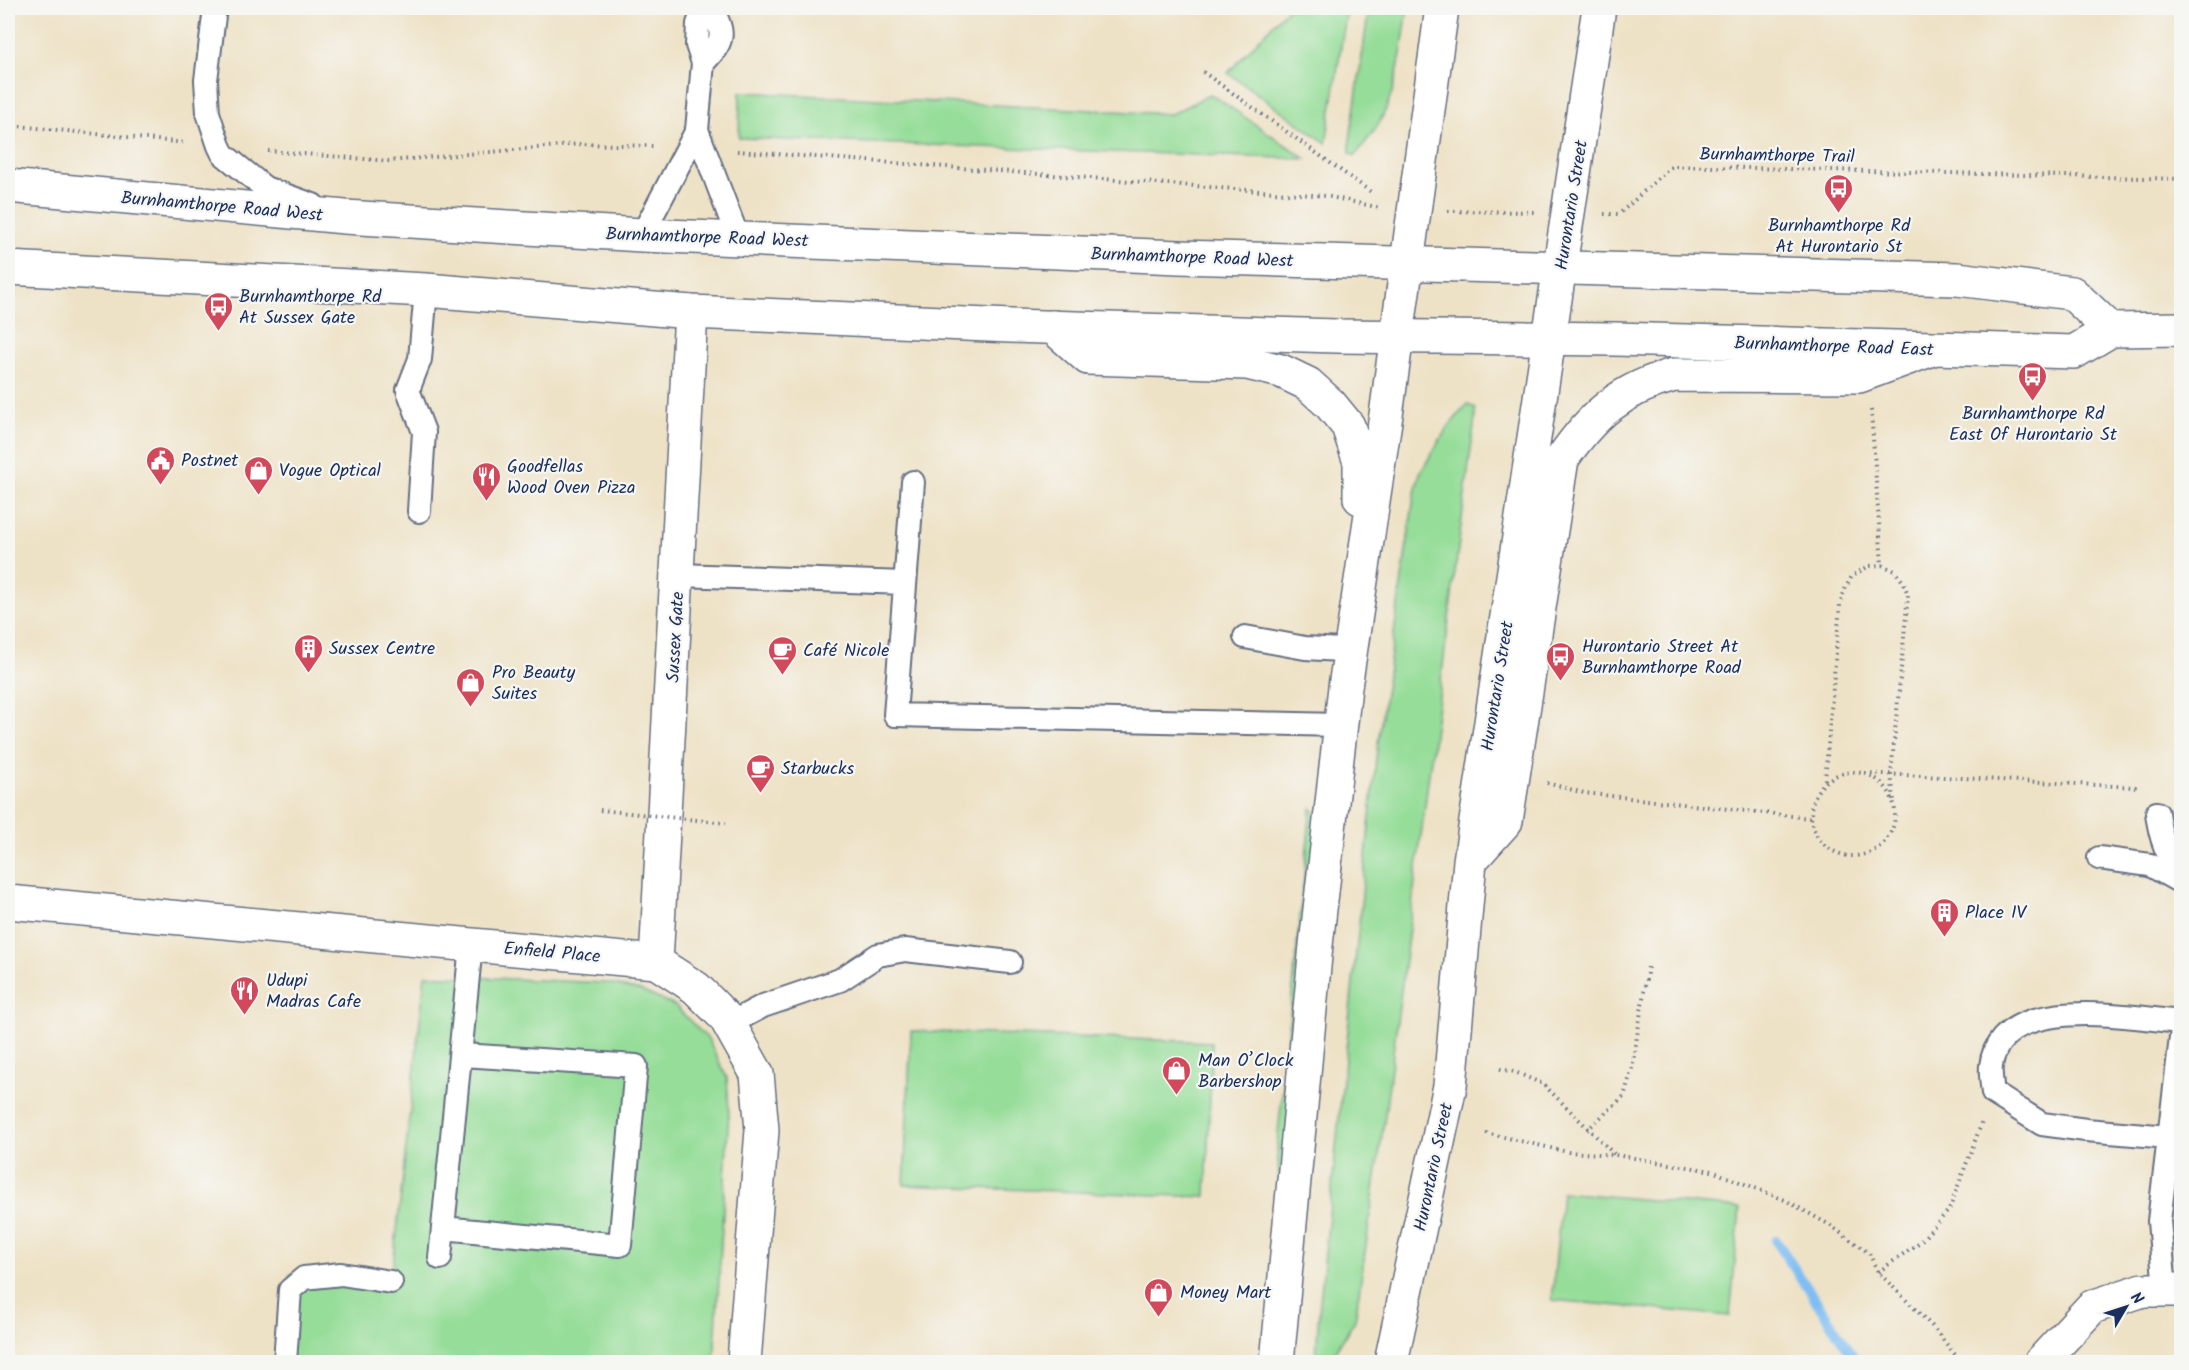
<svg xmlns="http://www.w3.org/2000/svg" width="2189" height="1370" font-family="Kalam,sans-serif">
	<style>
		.green { fill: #95dd98; stroke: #58867b; stroke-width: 1.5 }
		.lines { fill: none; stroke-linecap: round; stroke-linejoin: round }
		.stream { stroke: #7fbef3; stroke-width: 10 }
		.service-casing { stroke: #656e82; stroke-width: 26 }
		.minor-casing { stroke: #656e82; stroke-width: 36 }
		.secondary-casing { stroke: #656e82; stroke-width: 36 }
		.primary-casing { stroke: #656e82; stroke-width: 36 }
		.path { stroke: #656e82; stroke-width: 4; stroke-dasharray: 1.5 4.5; stroke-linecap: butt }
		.service { stroke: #fff; stroke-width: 22 }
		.minor { stroke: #fff; stroke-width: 33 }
		.secondary { stroke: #fff; stroke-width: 33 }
		.primary { stroke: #fff; stroke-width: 33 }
		.path-bridge { stroke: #656e82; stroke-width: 4; stroke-dasharray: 1.5 4.5; stroke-linecap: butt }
		.labels { text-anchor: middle; stroke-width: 4.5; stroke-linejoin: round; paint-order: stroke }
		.street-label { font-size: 18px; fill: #1b2f5e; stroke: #f6f6f2 }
		.poi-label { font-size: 18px; fill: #1b2f5e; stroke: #f6f6f2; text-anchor: start }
	</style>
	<rect width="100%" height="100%" fill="#f6f6f2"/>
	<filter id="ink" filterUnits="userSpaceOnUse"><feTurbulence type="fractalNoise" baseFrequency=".0167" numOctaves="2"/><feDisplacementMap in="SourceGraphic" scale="12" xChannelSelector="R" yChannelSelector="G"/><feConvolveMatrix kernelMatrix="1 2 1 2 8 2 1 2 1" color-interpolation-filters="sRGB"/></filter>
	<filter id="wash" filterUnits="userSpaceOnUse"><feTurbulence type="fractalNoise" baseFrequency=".008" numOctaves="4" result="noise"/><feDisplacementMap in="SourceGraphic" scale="24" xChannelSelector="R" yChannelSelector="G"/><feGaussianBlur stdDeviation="1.35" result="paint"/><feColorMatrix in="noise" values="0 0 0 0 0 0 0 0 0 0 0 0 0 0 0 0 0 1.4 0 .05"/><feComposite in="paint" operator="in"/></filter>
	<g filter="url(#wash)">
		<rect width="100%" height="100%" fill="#eee2c6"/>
		<!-- green -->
		<path class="green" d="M 1288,8 L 1347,8 L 1326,143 L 1228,73 Z
			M 1369,8 L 1408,8 C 1402,47 1398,90 1378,125 C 1371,136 1362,146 1355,156 L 1350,153 L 1350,140 Z
			M 740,92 L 1171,114 L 1211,94 L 1306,159 L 739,138 Z
			M 1467,404 L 1475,409 L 1475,417 L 1385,1115 L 1355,1320 L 1329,1362 L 1320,1362 L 1316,1356 L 1319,1312 L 1377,749 L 1414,497 L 1420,473 L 1446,430 Z
			M 1311,808 L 1320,817 L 1280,1196 L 1277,1144 Z
			M 425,975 L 607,983 L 641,991 L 675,1006 L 708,1039 L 727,1078 L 729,1111 L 714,1362 L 281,1362 L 290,1275 L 392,1275 Z
			M 911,1031 L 1212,1042 L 1206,1197 L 904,1185 Z
			M 1562,1192 L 1740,1208 L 1730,1316 L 1552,1300 Z"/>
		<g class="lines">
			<!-- stream -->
			<path class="stream" d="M 1776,1241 L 1857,1362"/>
		</g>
	</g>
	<g filter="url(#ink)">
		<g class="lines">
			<defs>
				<path id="service" d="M 215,8 L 206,80 L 208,113 L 219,146 L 223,154 L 265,188 L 313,205
					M 704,8 L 698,24 L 697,45 L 703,63 L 697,130 L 738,238
					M 703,63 C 724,41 726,34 711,8
					M 642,235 L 697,130
					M 913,482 L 895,715 L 1340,725
					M 419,511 L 424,432 L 408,390 L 420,359 L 426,290
					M 679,575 L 905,583
					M 1245,637 L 1305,648 L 1342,650
					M 2157,813 C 2160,836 2166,856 2182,874
					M 2099,858 L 2150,865 L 2182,883
					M 729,1024 L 763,1006 L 840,980 L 878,955 L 905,950 L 1010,962
					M 2169,1137 L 2086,1130 L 2042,1124 L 1993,1093 C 1992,1085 1990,1074 1991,1066 C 2000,991 2132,1018 2182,1022
					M 443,1228 L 620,1245 L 636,1066 L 462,1055
					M 440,1258 L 471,945
					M 2165,1290 L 2159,1221 L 2182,1029
					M 285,1362 L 290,1290 L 304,1278 L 341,1274 L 391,1282"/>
				<path id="minor" d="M 8,902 L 656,962 L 696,988 L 725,1017 L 757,1074 L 762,1130 L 744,1362
					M 656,962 L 691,312
					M 2041,1362 L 2092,1307 L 2143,1290 L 2182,1290"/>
				<path id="secondary" d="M 8,186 L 345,217 L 642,235 L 1179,257 L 1957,279 L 2072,293 L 2111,330
					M 8,268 L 426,290 L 691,312 L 1011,326 L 1336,336 L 1615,339 L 2074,352 L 2111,330 L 2182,329"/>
				<path id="primary" d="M 1053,327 L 1088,358 L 1247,363 L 1281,371 L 1308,384 L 1330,404 L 1348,426 L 1360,462 L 1360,498
					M 1470,861 L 1506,821 L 1562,459 C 1592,415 1621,389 1674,375 L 1859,376 L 1932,349
					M 1277,1362 L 1316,945 L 1345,687 L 1387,408 L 1442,8
					M 1391,1362 L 1450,1086 L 1470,861 L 1599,8"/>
			</defs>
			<!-- service casing -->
			<use href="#service" class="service-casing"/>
			<!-- minor casing -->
			<use href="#minor" class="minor-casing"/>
			<!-- secondary casing -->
			<use href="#secondary" class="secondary-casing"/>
			<!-- primary casing -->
			<use href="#primary" class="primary-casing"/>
			<!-- path -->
			<path class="path" d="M 1203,72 L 1371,192
				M 8,125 L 186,143
				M 268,151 L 389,161 L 581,144 L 655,146
				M 737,151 L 1326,196 L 1381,208
				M 1448,211 L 1534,212
				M 1604,214 L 1619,214 L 1672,166 L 2182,179
				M 1871,410 L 1882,565
				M1811 814a42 42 0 1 1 84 0a42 42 0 1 1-84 0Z
				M 1865,773 L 2135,787 L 2138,791
				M 1825,780 L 1840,605 L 1844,591 L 1852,576 L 1869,566 L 1882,565 L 1895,571 L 1904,583 L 1908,595 L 1891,774 L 1894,800
				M 1547,783 L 1584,793 L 1810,818
				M 1500,1069 L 1515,1072 L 1543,1084 L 1614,1154
				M 1587,1130 L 1624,1096 L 1632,1068 L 1648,967
				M 1486,1133 L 1568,1152 L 1615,1155 L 1712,1171 L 1785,1200 L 1828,1224 L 1869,1253 L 1878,1272 L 1932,1326 L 1961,1362
				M 1878,1272 L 1920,1242 L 1949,1210 L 1982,1122"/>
			<!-- service -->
			<use href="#service" class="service"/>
			<!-- minor -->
			<use href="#minor" class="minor"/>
			<!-- secondary -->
			<use href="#secondary" class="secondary"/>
			<!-- primary -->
			<use href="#primary" class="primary"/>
			<!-- path-bridge -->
			<path class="path-bridge" d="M 600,810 L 726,823"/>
		</g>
	</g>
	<!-- icons -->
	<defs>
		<symbol id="bus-pin" viewBox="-11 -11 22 30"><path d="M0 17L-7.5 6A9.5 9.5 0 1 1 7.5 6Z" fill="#d1495b" stroke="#f6f6f2"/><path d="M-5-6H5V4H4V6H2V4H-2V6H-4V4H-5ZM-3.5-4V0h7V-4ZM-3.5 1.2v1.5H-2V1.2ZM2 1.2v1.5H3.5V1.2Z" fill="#fff"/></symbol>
		<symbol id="civic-pin" viewBox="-11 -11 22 30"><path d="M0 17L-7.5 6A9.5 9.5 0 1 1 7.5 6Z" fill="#d1495b" stroke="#f6f6f2"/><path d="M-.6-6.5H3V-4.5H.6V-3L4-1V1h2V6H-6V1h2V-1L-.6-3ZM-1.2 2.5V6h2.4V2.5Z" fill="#fff"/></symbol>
		<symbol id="shop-pin" viewBox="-11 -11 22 30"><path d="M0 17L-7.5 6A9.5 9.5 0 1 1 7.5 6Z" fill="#d1495b" stroke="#f6f6f2"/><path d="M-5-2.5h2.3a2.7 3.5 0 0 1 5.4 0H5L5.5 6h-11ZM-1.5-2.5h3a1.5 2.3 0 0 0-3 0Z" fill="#fff"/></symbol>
		<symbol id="restaurant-pin" viewBox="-11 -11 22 30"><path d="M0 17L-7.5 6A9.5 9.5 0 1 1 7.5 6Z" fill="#d1495b" stroke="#f6f6f2"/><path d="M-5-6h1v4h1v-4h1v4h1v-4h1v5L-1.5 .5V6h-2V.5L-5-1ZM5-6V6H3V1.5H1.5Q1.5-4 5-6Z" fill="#fff"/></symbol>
		<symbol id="building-pin" viewBox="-11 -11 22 30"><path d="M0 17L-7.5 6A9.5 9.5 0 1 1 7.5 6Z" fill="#d1495b" stroke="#f6f6f2"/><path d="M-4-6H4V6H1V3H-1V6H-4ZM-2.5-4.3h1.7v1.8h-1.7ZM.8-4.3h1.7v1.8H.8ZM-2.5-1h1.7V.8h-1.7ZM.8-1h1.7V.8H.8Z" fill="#fff"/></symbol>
		<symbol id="cafe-pin" viewBox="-11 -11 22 30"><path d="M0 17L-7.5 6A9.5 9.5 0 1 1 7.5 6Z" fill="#d1495b" stroke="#f6f6f2"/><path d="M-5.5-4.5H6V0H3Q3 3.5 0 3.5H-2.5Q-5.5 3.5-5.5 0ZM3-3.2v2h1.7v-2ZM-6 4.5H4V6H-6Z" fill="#fff"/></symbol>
	</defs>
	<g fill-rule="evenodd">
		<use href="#bus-pin" x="1822" y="172" width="33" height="45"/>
		<use href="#bus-pin" x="202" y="290" width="33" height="45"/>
		<use href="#bus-pin" x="2016" y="360" width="33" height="45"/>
		<use href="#civic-pin" x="144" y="444" width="33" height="45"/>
		<use href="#shop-pin" x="242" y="454" width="33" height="45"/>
		<use href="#restaurant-pin" x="470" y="460" width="33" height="45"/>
		<use href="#building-pin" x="292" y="632" width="33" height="45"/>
		<use href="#cafe-pin" x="766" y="634" width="33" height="45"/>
		<use href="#bus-pin" x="1544" y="640" width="33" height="45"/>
		<use href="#shop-pin" x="454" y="666" width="33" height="45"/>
		<use href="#cafe-pin" x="744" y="752" width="33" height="45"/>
		<use href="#building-pin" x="1928" y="896" width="33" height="45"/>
		<use href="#restaurant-pin" x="228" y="974" width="33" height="45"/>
		<use href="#shop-pin" x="1160" y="1054" width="33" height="45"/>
		<use href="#shop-pin" x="1142" y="1276" width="33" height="45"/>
	</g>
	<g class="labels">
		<!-- street labels -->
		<g class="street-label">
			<text transform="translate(1777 155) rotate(1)" y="6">Burnhamthorpe Trail</text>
			<text transform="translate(1571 205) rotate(-81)" y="6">Hurontario Street</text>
			<text transform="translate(222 206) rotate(5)" y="6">Burnhamthorpe Road West</text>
			<text transform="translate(707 237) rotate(2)" y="6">Burnhamthorpe Road West</text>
			<text transform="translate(1192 257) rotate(2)" y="6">Burnhamthorpe Road West</text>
			<text transform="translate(1834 346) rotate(2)" y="6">Burnhamthorpe Road East</text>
			<text transform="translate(675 637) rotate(-87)" y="6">Sussex Gate</text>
			<text transform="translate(1497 686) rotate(-81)" y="6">Hurontario Street</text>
			<text transform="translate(552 952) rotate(5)" y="6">Enfield Place</text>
			<text transform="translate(1433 1167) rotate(-78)" y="6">Hurontario Street</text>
		</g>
		<!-- poi labels -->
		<g class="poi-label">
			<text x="1839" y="231" text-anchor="middle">Burnhamthorpe Rd<tspan x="1839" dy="21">At Hurontario St</tspan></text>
			<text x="239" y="302">Burnhamthorpe Rd<tspan x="239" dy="21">At Sussex Gate</tspan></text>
			<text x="2033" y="419" text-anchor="middle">Burnhamthorpe Rd<tspan x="2033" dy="21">East Of Hurontario St</tspan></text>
			<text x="181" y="466">Postnet</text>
			<text x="507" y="472">Goodfellas<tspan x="507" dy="21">Wood Oven Pizza</tspan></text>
			<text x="279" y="476">Vogue Optical</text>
			<text x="1582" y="652">Hurontario Street At<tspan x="1582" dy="21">Burnhamthorpe Road</tspan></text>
			<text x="329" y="654">Sussex Centre</text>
			<text x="803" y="656">Café Nicole</text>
			<text x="492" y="678">Pro Beauty<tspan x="492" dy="21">Suites</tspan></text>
			<text x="781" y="774">Starbucks</text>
			<text x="1965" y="918">Place IV</text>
			<text x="266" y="986">Udupi<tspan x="266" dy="21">Madras Cafe</tspan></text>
			<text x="1198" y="1066">Man O’Clock<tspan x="1198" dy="21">Barbershop</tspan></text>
			<text x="1180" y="1298">Money Mart</text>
		</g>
	</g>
	<!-- margin -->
	<rect width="2189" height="1370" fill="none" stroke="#f6f6f2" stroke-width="30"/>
	<!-- north arrow -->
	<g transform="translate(2126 1307) rotate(51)" stroke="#f6f6f2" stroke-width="4.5" paint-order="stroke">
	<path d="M0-4.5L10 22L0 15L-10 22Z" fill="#1b2f5e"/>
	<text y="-9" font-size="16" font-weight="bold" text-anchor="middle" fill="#1b2f5e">N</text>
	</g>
</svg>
